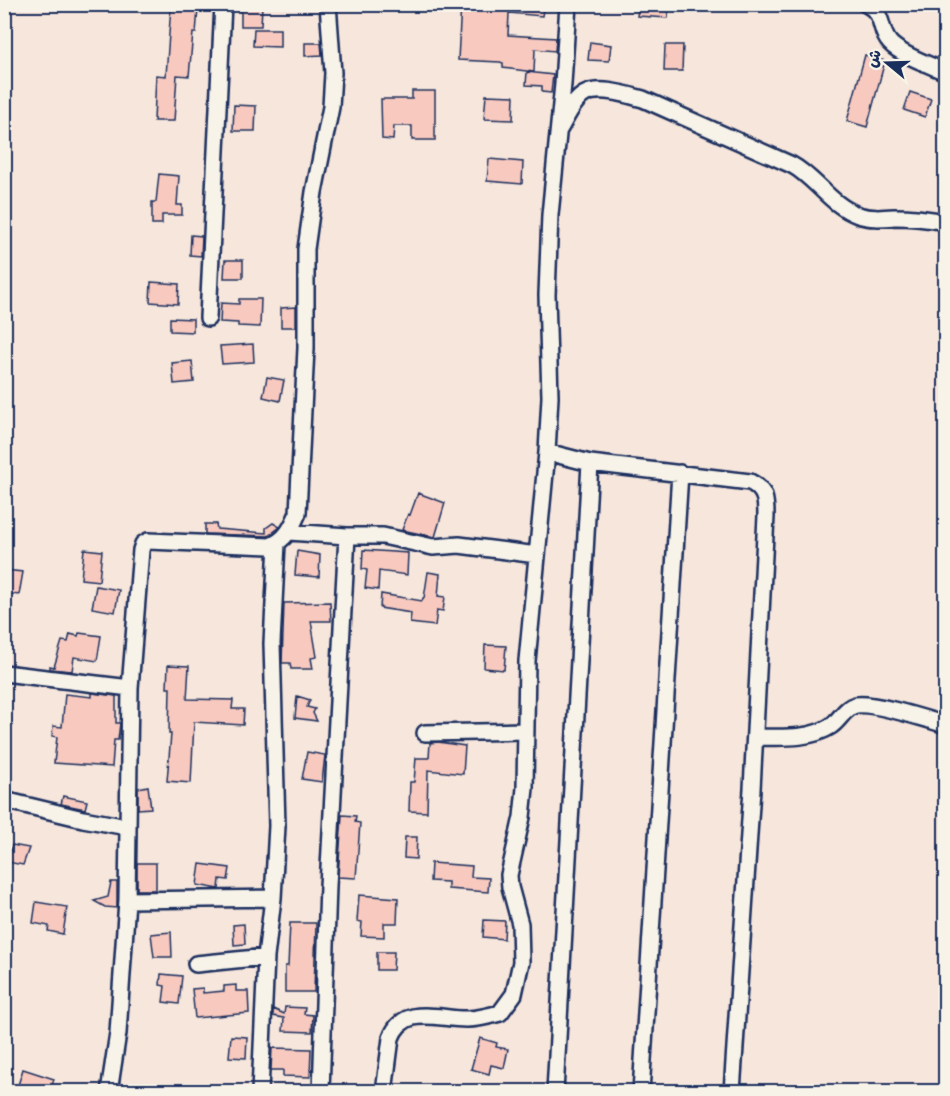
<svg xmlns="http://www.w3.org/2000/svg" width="950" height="1096" font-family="Mynerve,'Playpen Sans Arabic',sans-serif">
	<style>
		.building { fill: #f8c9be; stroke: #1b2f5e; stroke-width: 1.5 }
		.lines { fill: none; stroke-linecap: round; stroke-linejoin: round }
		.minor-casing { stroke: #1b2f5e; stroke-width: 20 }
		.path { stroke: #1b2f5e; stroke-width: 2; stroke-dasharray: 4.5 4.5; stroke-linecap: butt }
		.minor { stroke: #f7f3e8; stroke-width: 15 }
	</style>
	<rect width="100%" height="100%" fill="#f7e6db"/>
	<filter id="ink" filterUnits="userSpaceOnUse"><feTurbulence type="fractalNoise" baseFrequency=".0167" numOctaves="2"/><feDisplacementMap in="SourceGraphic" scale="12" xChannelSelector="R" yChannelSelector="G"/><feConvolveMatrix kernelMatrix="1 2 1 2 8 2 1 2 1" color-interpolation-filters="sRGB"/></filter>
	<g filter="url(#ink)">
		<!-- building -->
		<path class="building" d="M 461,4 L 544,4 L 542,16 L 509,13 L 508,35 L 556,38 L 555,51 L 535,49 L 534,72 L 503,68 L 503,63 L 500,62 L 458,60 Z
			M 639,4 L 669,4 L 668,18 L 637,16 Z
			M 171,6 L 198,9 L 196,33 L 193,33 L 189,76 L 177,75 L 174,121 L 154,121 L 156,75 L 166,76 Z
			M 241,6 L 262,6 L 261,26 L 241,26 Z
			M 254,29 L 280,29 L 280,47 L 253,46 Z
			M 590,42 L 611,45 L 609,61 L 588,60 Z
			M 305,43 L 321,43 L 322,55 L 305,56 Z
			M 665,45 L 683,45 L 682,71 L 664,71 Z
			M 865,55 L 885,61 L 867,127 L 847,121 Z
			M 527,72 L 553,75 L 551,93 L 542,92 L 542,86 L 526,85 Z
			M 412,91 L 435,91 L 435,140 L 412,140 L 412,126 L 394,126 L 393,140 L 382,139 L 381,99 L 412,99 Z
			M 910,92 L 931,99 L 925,117 L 904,110 Z
			M 486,95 L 514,96 L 513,120 L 484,119 Z
			M 234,105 L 256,106 L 255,131 L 233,131 Z
			M 489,159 L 523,162 L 522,184 L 487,181 Z
			M 159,174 L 179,176 L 177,205 L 182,205 L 182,215 L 162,215 L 162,224 L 152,224 L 152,202 L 156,202 Z
			M 191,235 L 202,236 L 201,256 L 190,255 Z
			M 225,260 L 243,260 L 243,278 L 224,278 Z
			M 151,282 L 179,284 L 178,304 L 150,302 Z
			M 239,299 L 261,299 L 260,327 L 238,326 L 238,323 L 220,322 L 221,303 L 239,304 Z
			M 296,307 L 296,327 L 281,327 L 281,308 Z
			M 170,318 L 193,319 L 193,332 L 170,331 Z
			M 253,344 L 254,362 L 222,364 L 220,346 Z
			M 192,361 L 194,382 L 174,384 L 172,363 Z
			M 267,377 L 284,380 L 280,401 L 263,397 Z
			M 418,493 L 445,503 L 435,537 L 402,530 L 408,514 L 410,515 Z
			M 273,523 L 280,527 L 268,536 L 205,534 L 205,524 L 216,524 L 217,529 L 266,533 L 266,528 Z
			M 84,549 L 102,551 L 99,581 L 81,579 Z
			M 363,550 L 408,553 L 407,575 L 379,571 L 378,590 L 365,588 L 367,570 L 362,569 Z
			M 297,551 L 320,555 L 319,577 L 295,575 Z
			M 4,570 L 23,572 L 19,595 L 4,593 Z
			M 428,572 L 440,574 L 438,596 L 445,597 L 443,611 L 437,610 L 435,626 L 410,623 L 411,613 L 380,608 L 381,594 L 422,601 L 423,598 L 424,598 Z
			M 96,586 L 119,590 L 115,612 L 92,608 Z
			M 330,602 L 331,621 L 311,621 L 317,657 L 311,658 L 313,669 L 291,669 L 290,663 L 282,663 L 284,603 Z
			M 79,633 L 101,636 L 97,661 L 74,657 L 72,671 L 50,669 L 50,666 L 54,667 L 62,641 L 68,642 L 70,634 L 78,636 Z
			M 485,645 L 506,646 L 504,670 L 484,668 Z
			M 168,665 L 189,666 L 187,699 L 233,700 L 232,709 L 244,709 L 243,725 L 194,722 L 191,783 L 167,781 L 171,734 L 169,734 L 170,688 L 167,688 Z
			M 92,693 L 116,696 L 116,723 L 120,723 L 118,740 L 114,740 L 112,767 L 54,763 L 57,737 L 52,736 L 53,726 L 62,727 L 65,694 L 92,697 Z
			M 297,696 L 310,700 L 307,707 L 315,709 L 313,713 L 317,721 L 295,718 Z
			M 438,742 L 465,746 L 463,774 L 428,770 L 427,812 L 409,811 L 410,782 L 414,782 L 416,758 L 429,758 L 430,743 Z
			M 307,752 L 325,755 L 322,782 L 302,779 Z
			M 148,786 L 151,808 L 138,809 L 138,788 Z
			M 63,796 L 87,801 L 85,809 L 61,804 Z
			M 342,815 L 356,816 L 355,822 L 360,823 L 356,878 L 338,877 Z
			M 405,837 L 417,837 L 416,859 L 404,858 Z
			M 12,845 L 29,848 L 23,865 L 7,862 Z
			M 137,863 L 156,863 L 156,890 L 137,890 Z
			M 431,863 L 472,866 L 471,877 L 489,878 L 488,892 L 448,889 L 448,882 L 430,881 Z
			M 200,864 L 230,868 L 228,880 L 220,879 L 219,889 L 197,885 Z
			M 111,882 L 117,882 L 117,908 L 105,907 L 94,901 L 108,897 Z
			M 359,895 L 398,898 L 397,923 L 384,923 L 384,937 L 361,936 L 362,922 L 357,921 Z
			M 36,902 L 67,907 L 63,934 L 48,931 L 49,926 L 33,923 Z
			M 484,920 L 505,921 L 504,939 L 483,937 Z
			M 290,923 L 316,923 L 314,992 L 285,992 L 285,966 L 288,966 Z
			M 244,924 L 245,944 L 234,945 L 233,925 Z
			M 171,932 L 172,957 L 154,957 L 151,934 Z
			M 377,952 L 394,952 L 393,970 L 377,970 Z
			M 161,974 L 182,976 L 179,1004 L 163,1002 L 165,986 L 160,985 Z
			M 236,985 L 236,991 L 248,991 L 249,1013 L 195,1018 L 192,989 L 203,988 L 203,993 L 224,991 L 224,986 Z
			M 285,1007 L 305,1008 L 304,1014 L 313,1015 L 312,1032 L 283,1031 L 284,1018 L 273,1016 L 273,1009 L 284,1014 Z
			M 231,1036 L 247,1037 L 246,1058 L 229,1057 Z
			M 480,1038 L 497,1043 L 496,1047 L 508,1049 L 504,1068 L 491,1065 L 489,1074 L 471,1069 Z
			M 272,1048 L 311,1049 L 310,1077 L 283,1076 L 283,1070 L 271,1070 Z
			M 23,1069 L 54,1079 L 50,1092 L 16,1092 Z"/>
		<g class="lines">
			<defs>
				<path id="minor" d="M 866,4 C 886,14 878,30 890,43 C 901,55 930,65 946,72
					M 559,130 C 566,119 573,100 585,94 C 600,86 628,95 643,99 L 792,165 C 816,178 830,205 858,215 C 870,219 882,218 895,217 C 912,217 929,219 946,222
					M 208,318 L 223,4
					M 547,452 L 590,463 L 750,482 C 766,490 766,501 766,516 L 752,789 L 732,1092
					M 289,532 L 347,536 L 383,536 L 433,547 L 459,545 L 537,555
					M 4,673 L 130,688
					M 425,733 L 525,731
					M 755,737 C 779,737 810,740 831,726 C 840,720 845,707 856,705 C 873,702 926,719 946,725
					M 4,800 L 83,819 L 127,827
					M 127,900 L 273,898
					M 196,964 L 266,957
					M 109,1092 L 118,1033 L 127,900 L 130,688 L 141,550 L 143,544 L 148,541 L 270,546 C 286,540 292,527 298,513 L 306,348 L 306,249 L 314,192 L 331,107 L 333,73 L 328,4
					M 260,1092 L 266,957 L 273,898 L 277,826 L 272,643 L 277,543
					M 321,1092 L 328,886 L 347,536
					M 384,1092 L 391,1038 C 404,1003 440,1020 467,1019 C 478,1019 489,1016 500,1013 L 514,994 L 521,962 L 520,924 L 510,887 L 509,875 L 522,817 L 525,788 L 527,661 L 547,452 L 550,397 L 547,295 L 550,215 L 563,84 L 568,4
					M 555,1092 L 590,463
					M 641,1092 L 680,473"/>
			</defs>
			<!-- minor casing -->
			<use href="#minor" class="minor-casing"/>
			<!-- path -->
			<path class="path" d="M 944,210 L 946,203"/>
			<!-- minor -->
			<use href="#minor" class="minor"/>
		</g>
	</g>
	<!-- margin -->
	<rect width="950" height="1096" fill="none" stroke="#f7f3e8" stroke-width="24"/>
	<rect x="12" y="12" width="926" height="1072" fill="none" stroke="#1b2f5e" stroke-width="2" filter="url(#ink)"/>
	<!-- north arrow -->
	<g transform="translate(887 63) rotate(289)" stroke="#f7f3e8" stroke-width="4.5" paint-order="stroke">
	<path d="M0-4.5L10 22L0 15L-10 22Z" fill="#1b2f5e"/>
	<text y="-9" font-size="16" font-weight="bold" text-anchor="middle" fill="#1b2f5e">ش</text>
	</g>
</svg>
